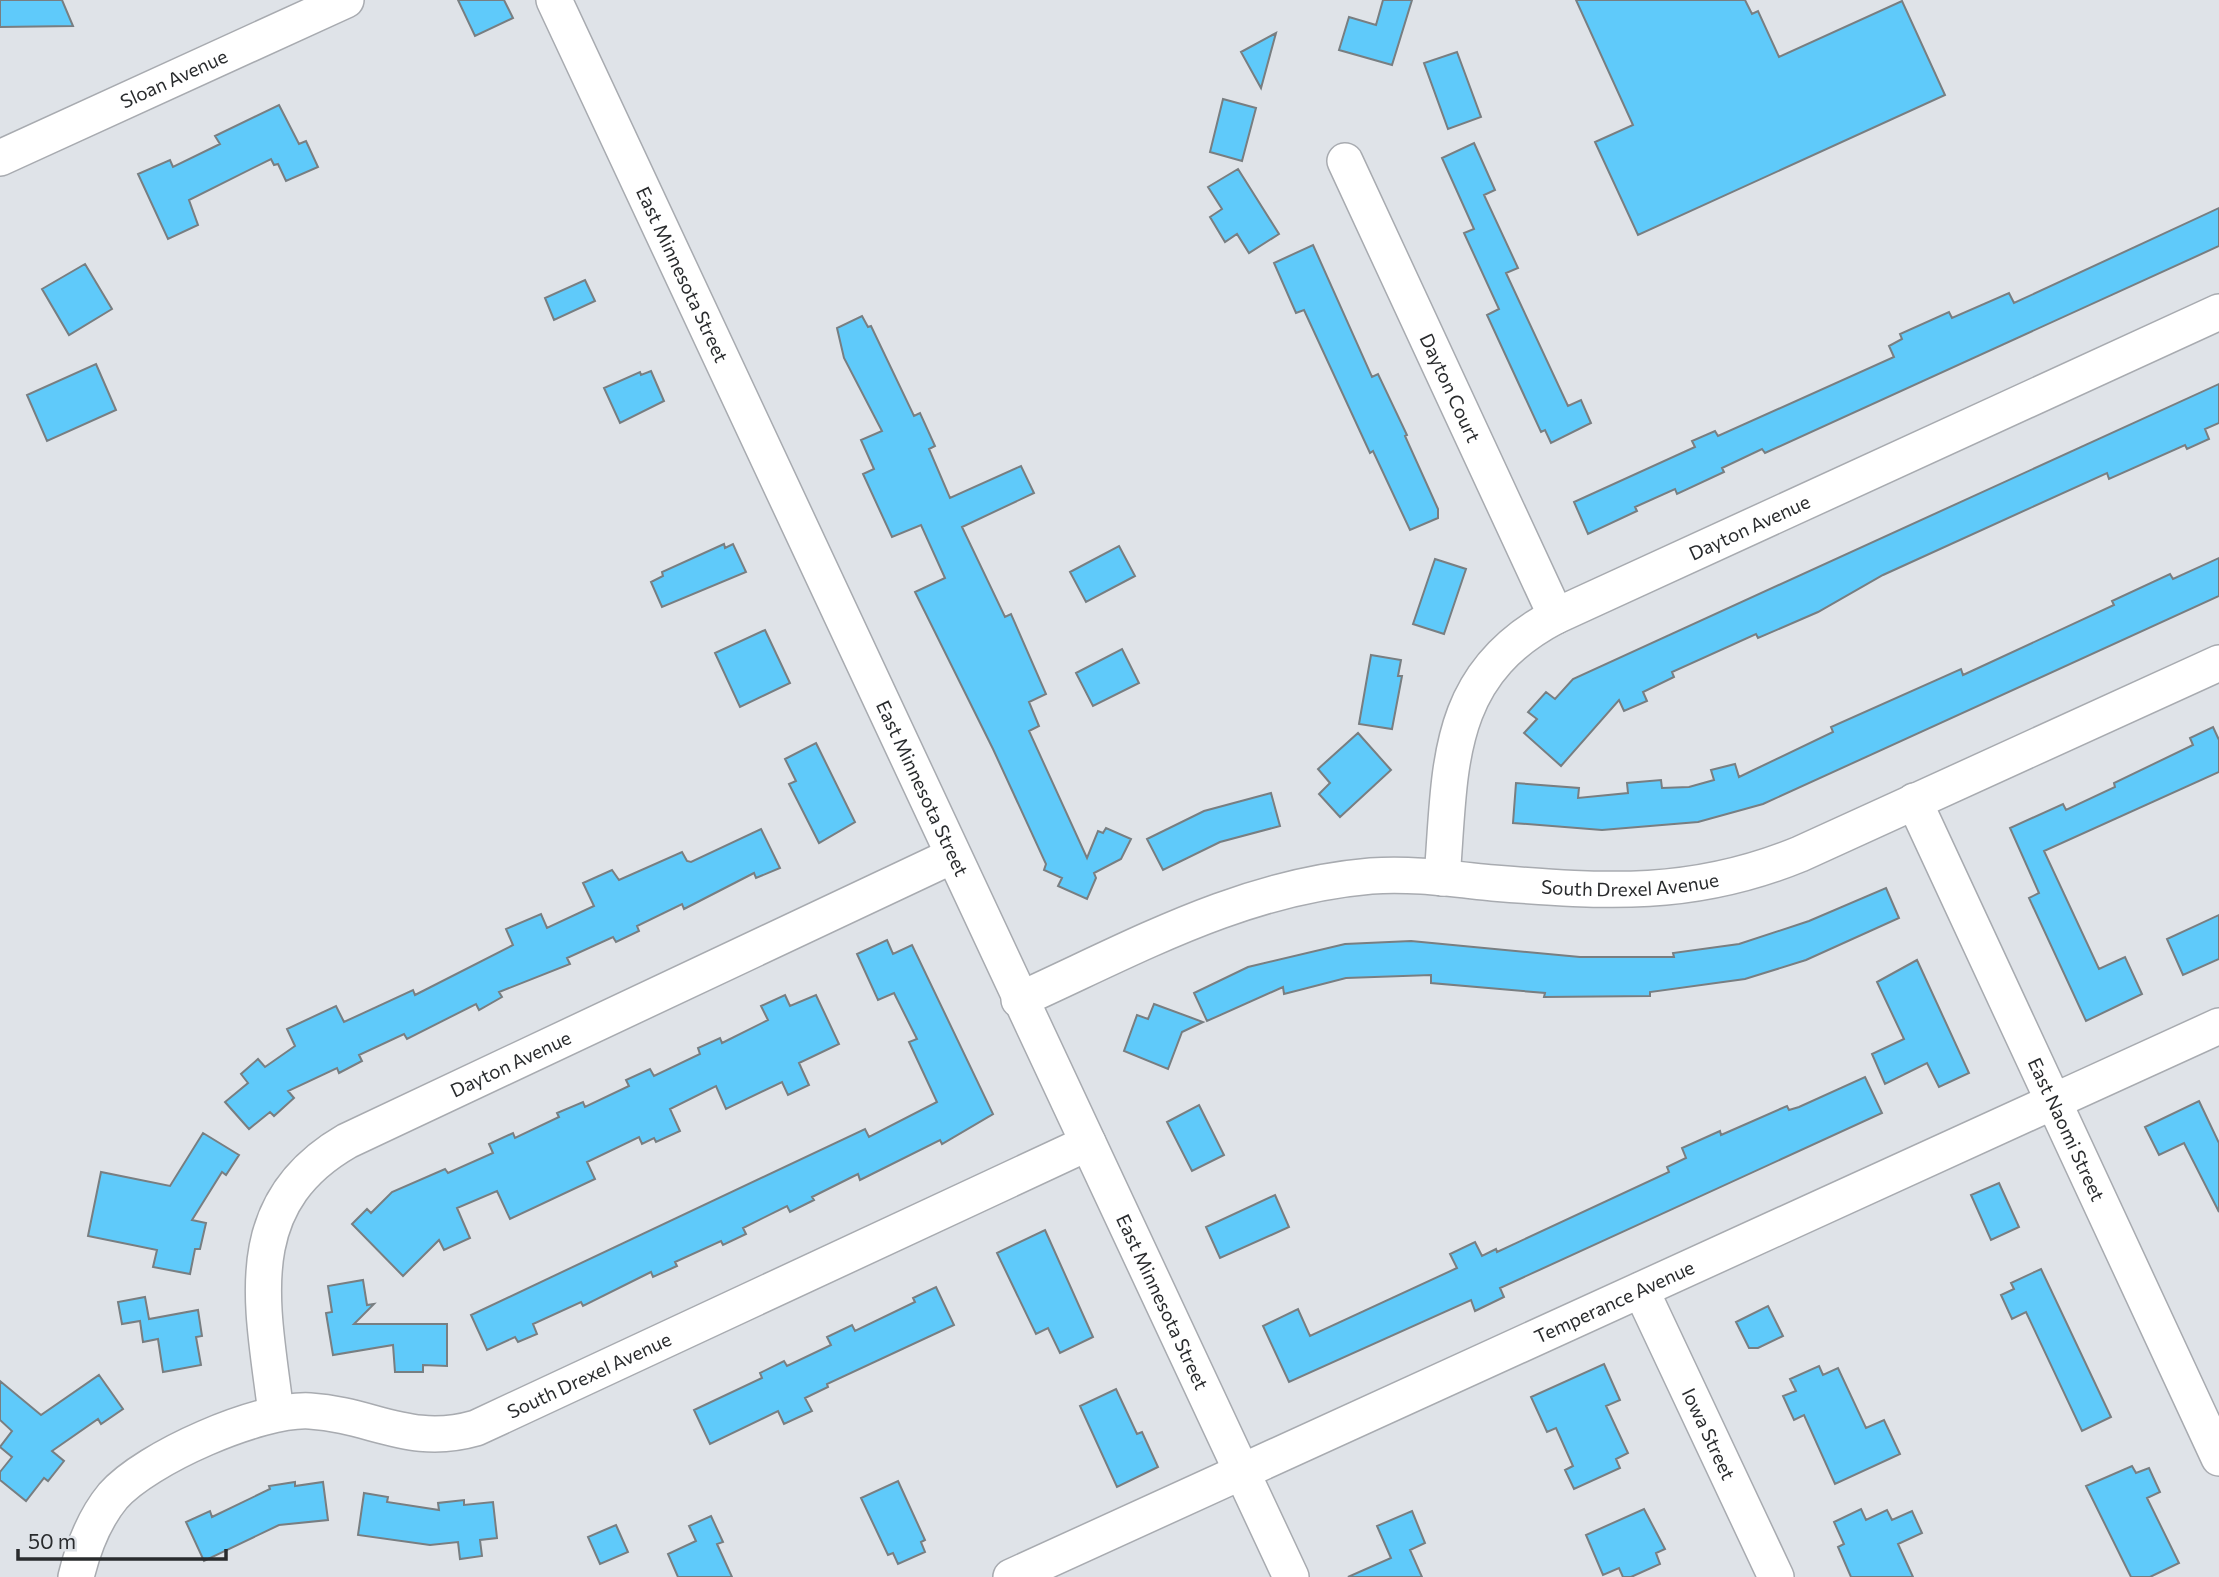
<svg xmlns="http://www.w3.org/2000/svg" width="2219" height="1577" font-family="Commissioner,sans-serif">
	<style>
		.building { fill: #5fcafa; stroke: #787e81; stroke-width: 2 }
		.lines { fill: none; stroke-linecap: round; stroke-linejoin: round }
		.minor-casing { stroke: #a8abb0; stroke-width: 38 }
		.minor { stroke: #fff; stroke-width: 35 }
		.labels { text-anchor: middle; stroke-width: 5; stroke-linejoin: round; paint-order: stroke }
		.street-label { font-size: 19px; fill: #292b2d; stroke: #dfe3e8 }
	</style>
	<rect width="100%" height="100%" fill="#dfe3e8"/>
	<!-- building -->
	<path class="building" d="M 0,0 L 62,0 L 73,26 L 0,27 Z
		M 458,0 L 504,0 L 513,18 L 475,36 Z
		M 1383,0 L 1412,0 L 1392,65 L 1339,50 L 1349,17 L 1376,25 Z
		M 1576,0 L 1745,0 L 1752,14 L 1758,11 L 1779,57 L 1902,1 L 1945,95 L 1638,235 L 1595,142 L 1633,125 Z
		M 1276,33 L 1261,88 L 1241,52 Z
		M 1457,52 L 1481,117 L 1448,129 L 1424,63 Z
		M 1223,99 L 1256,108 L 1242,161 L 1210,152 Z
		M 279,105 L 299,144 L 306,141 L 318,167 L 286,181 L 278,164 L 274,165 L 271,159 L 189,200 L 198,225 L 168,239 L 138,174 L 170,160 L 173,167 L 220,144 L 215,136 Z
		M 1474,143 L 1495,190 L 1484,195 L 1518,268 L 1506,273 L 1568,406 L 1581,400 L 1591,423 L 1551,443 L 1545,430 L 1541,432 L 1487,315 L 1499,309 L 1464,233 L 1474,229 L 1442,158 Z
		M 1238,169 L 1279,234 L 1249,253 L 1237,234 L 1225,242 L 1210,217 L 1222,209 L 1208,187 Z
		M 2219,208 L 2219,246 L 1765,453 L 1762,449 L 1722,468 L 1724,472 L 1677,494 L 1675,489 L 1635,507 L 1637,511 L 1588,534 L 1574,502 L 1695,447 L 1692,441 L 1715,431 L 1718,436 L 1894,357 L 1889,346 L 1902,339 L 1900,334 L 1949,312 L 1952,318 L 2009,293 L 2014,303 Z
		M 1313,245 L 1372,377 L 1378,374 L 1407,435 L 1405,436 L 1438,509 L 1438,518 L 1410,530 L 1373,451 L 1370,453 L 1304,310 L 1296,313 L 1274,263 Z
		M 85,264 L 112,309 L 69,335 L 42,289 Z
		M 585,280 L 595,301 L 554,320 L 545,298 Z
		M 862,316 L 868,327 L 871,326 L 914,416 L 920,413 L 935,446 L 929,449 L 950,498 L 1021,466 L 1034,493 L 962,527 L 1005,617 L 1011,614 L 1046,694 L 1029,702 L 1039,726 L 1029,731 L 1087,858 L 1098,831 L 1103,833 L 1106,828 L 1131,839 L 1121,859 L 1094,873 L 1096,878 L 1087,899 L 1058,886 L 1062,878 L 1044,870 L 1046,864 L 993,749 L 915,592 L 945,578 L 921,525 L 892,537 L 863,474 L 874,469 L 861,440 L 882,431 L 844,358 L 837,328 Z
		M 96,364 L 116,410 L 47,441 L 27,395 Z
		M 651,371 L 664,401 L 620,423 L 604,388 L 640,372 L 641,375 Z
		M 2219,384 L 2219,423 L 2205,429 L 2209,439 L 2187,449 L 2185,445 L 2109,479 L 2107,473 L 1883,575 L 1818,612 L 1758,638 L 1756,634 L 1672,672 L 1674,677 L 1643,692 L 1647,701 L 1624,711 L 1619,700 L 1561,766 L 1524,733 L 1537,719 L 1528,712 L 1546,692 L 1555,699 L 1573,679 Z
		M 724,544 L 725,548 L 733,544 L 746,572 L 662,607 L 651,582 L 663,576 L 662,572 Z
		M 1119,546 L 1135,576 L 1086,602 L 1070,572 Z
		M 2219,558 L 2219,596 L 1763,804 L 1698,822 L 1602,830 L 1513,823 L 1516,783 L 1579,788 L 1578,798 L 1628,793 L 1627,783 L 1661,780 L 1662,788 L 1689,787 L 1714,780 L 1711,770 L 1735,764 L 1739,777 L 1833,732 L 1831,727 L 1961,669 L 1963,675 L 2114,605 L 2112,601 L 2170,574 L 2173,579 Z
		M 1435,559 L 1466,569 L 1444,634 L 1413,624 Z
		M 765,630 L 790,683 L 740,707 L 715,653 Z
		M 1122,649 L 1139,683 L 1093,706 L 1076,673 Z
		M 1371,655 L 1401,660 L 1398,676 L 1402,676 L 1392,729 L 1359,724 Z
		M 2213,727 L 2219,740 L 2219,772 L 2044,851 L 2099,969 L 2125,957 L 2142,994 L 2086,1021 L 2029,898 L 2039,893 L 2010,828 L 2063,804 L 2066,810 L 2115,787 L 2114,783 L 2193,745 L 2190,738 Z
		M 1358,733 L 1391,770 L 1340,817 L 1319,794 L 1330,783 L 1318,769 Z
		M 816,743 L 855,822 L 819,843 L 789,784 L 796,781 L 785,759 Z
		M 1271,793 L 1280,826 L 1220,842 L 1163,870 L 1147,839 L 1204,811 Z
		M 761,829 L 780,868 L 756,878 L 754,873 L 684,909 L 682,904 L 637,926 L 639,931 L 616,942 L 613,937 L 567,958 L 570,964 L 499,992 L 502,997 L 479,1010 L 476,1004 L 407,1039 L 404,1034 L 359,1055 L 362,1061 L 339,1073 L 337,1068 L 288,1091 L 294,1098 L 274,1116 L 270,1112 L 249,1129 L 225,1102 L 248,1083 L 241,1074 L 258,1059 L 265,1067 L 295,1046 L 287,1029 L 336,1006 L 344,1022 L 413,990 L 415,995 L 513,945 L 506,929 L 541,914 L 547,928 L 594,906 L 583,883 L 612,870 L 619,880 L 682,852 L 687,861 L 691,862 Z
		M 1886,888 L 1899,918 L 1806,960 L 1745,979 L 1650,992 L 1650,996 L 1544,997 L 1545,993 L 1431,983 L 1431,975 L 1346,978 L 1284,994 L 1283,987 L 1207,1021 L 1194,993 L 1248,967 L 1345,944 L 1411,941 L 1580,957 L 1674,957 L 1673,953 L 1739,944 L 1809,921 Z
		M 2219,915 L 2219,959 L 2183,975 L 2167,939 Z
		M 887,940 L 893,954 L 912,945 L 993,1114 L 942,1144 L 940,1140 L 860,1180 L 858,1174 L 812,1197 L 814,1200 L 790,1212 L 787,1206 L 743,1228 L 746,1234 L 723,1245 L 721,1241 L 675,1262 L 677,1266 L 653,1277 L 651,1272 L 583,1306 L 581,1302 L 533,1324 L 537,1334 L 518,1342 L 515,1337 L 487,1350 L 471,1315 L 865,1129 L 869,1137 L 937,1102 L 909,1042 L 917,1039 L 894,993 L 878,1000 L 857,954 Z
		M 1917,960 L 1969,1073 L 1939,1087 L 1927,1063 L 1885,1084 L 1872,1054 L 1904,1039 L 1877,982 Z
		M 785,995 L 790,1006 L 816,995 L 839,1044 L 799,1063 L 809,1085 L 788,1095 L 782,1082 L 726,1109 L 716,1086 L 670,1109 L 680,1131 L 656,1142 L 654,1138 L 642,1144 L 639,1137 L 587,1162 L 595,1179 L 510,1219 L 497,1191 L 457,1208 L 470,1238 L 444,1250 L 439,1240 L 403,1276 L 352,1224 L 367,1209 L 371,1213 L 392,1192 L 445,1169 L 448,1173 L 493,1153 L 489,1144 L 513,1133 L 515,1138 L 559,1117 L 557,1113 L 583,1102 L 585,1107 L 629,1086 L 626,1080 L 650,1069 L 654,1076 L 700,1054 L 698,1048 L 720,1038 L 722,1043 L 768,1020 L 761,1006 Z
		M 1154,1004 L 1203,1022 L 1182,1032 L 1168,1069 L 1124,1051 L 1137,1015 L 1148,1019 Z
		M 1865,1077 L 1882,1113 L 1500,1288 L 1504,1297 L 1475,1311 L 1471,1300 L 1289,1382 L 1263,1326 L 1298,1309 L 1310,1336 L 1457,1268 L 1450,1254 L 1475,1242 L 1482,1256 L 1496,1249 L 1497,1252 L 1669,1172 L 1667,1167 L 1686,1158 L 1682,1148 L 1720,1131 L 1721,1135 L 1787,1106 L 1789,1110 L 1799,1107 Z
		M 2199,1101 L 2219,1143 L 2219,1212 L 2184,1143 L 2159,1155 L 2145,1127 Z
		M 1199,1105 L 1224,1155 L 1192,1171 L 1167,1122 Z
		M 203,1133 L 239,1155 L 226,1175 L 222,1172 L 192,1220 L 206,1223 L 200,1249 L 195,1249 L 190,1274 L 153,1267 L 157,1250 L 88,1236 L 101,1172 L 170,1186 Z
		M 1999,1183 L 2019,1227 L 1991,1240 L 1971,1195 Z
		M 1275,1195 L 1289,1227 L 1220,1258 L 1206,1227 Z
		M 1045,1230 L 1093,1337 L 1060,1353 L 1048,1328 L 1036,1334 L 997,1253 Z
		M 2041,1269 L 2111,1417 L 2082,1431 L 2026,1312 L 2012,1319 L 2001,1295 L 2014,1289 L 2011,1283 Z
		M 363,1280 L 367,1305 L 374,1304 L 354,1324 L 447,1324 L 447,1366 L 423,1365 L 423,1372 L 395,1372 L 393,1345 L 333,1355 L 326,1313 L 332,1312 L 328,1286 Z
		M 936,1287 L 954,1325 L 827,1384 L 828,1387 L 805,1398 L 812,1411 L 784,1424 L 778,1411 L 710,1444 L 694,1410 L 762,1378 L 760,1373 L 784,1361 L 787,1366 L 831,1345 L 827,1337 L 852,1325 L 855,1331 L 915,1302 L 913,1298 Z
		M 145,1297 L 149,1319 L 198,1310 L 202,1336 L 196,1337 L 201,1365 L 163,1372 L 158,1339 L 143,1342 L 140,1321 L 122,1324 L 118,1302 Z
		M 1768,1306 L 1783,1336 L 1758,1348 L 1749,1348 L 1736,1322 Z
		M 1604,1364 L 1620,1400 L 1606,1406 L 1628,1453 L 1616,1459 L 1620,1468 L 1574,1489 L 1565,1470 L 1573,1466 L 1556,1428 L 1547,1432 L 1531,1397 Z
		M 1819,1366 L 1823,1375 L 1838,1368 L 1866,1428 L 1884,1420 L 1900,1454 L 1835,1484 L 1804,1415 L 1794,1420 L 1783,1396 L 1796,1391 L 1790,1379 Z
		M 99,1375 L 123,1409 L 101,1424 L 98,1419 L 52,1451 L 64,1461 L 48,1481 L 44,1478 L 26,1501 L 0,1480 L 0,1472 L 12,1457 L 0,1447 L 12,1431 L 0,1420 L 0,1381 L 41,1415 Z
		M 1116,1389 L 1137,1434 L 1142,1432 L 1158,1467 L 1117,1487 L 1080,1406 Z
		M 2132,1466 L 2136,1473 L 2149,1468 L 2160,1492 L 2147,1498 L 2179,1563 L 2150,1577 L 2131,1577 L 2086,1486 Z
		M 898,1481 L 925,1540 L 921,1542 L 925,1552 L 898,1564 L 893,1553 L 888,1555 L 861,1498 Z
		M 295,1482 L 295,1486 L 323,1482 L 328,1520 L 279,1525 L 204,1561 L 186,1522 L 210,1511 L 212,1517 L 270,1489 L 269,1486 Z
		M 364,1493 L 388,1497 L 387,1502 L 439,1510 L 438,1503 L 464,1500 L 464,1505 L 493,1502 L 497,1538 L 480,1540 L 482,1556 L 460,1559 L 458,1542 L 430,1545 L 358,1535 Z
		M 1644,1509 L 1665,1549 L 1656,1553 L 1660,1564 L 1631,1577 L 1623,1577 L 1619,1568 L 1603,1575 L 1586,1535 Z
		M 1861,1509 L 1866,1520 L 1887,1510 L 1892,1520 L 1912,1511 L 1922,1533 L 1898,1544 L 1913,1577 L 1851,1577 L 1838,1547 L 1844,1544 L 1834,1522 Z
		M 1412,1511 L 1425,1543 L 1410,1550 L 1422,1577 L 1348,1577 L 1391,1558 L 1377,1526 Z
		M 711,1516 L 723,1542 L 717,1544 L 732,1577 L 678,1577 L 668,1554 L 696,1541 L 689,1526 Z
		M 616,1525 L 628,1552 L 600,1564 L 588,1537 Z"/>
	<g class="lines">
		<defs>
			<g id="minor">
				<path id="s1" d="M 554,0 L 1291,1577"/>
				<path id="s2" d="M 0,158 L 346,0"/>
				<path id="s3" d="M 1345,161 L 1556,616"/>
				<path id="s4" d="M 1914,801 L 2219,1458"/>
				<path id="s5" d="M 1442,878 C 1451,768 1443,675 1556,616 L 2219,312"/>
				<path id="s6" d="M 1019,1000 C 1136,947 1241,887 1371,876 C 1412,873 1453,879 1493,883 C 1606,892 1693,898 1800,854 L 2219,663"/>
				<path id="s7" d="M 1641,1290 L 1776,1577"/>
				<path id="s8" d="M 276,1413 C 263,1307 236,1205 347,1141 L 952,856"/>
				<path id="s9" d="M 76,1577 C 83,1548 94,1519 113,1496 C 146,1458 260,1408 310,1411 C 373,1415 410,1447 476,1428 L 1088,1143"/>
				<path id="s10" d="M 1011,1577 L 2219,1026"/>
			</g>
		</defs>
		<!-- minor casing -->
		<use href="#minor" class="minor-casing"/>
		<!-- minor -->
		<use href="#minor" class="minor"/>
	</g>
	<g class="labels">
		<!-- street labels -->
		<g class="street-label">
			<text dy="7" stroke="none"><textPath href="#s2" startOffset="191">Sloan Avenue</textPath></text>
			<text dy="7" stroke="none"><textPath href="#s1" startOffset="303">East Minnesota Street</textPath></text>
			<text dy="7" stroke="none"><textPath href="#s3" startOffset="250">Dayton Court</textPath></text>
			<text dy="7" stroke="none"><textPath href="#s5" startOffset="516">Dayton Avenue</textPath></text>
			<text dy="7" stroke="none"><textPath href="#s1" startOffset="870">East Minnesota Street</textPath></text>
			<text dy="7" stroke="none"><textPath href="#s6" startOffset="635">South Drexel Avenue</textPath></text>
			<text dy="7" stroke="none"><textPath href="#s8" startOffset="485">Dayton Avenue</textPath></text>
			<text dy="7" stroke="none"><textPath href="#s4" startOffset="362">East Naomi Street</textPath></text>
			<text dy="7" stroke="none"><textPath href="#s1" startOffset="1437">East Minnesota Street</textPath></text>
			<text dy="7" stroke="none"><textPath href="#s10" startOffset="663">Temperance Avenue</textPath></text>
			<text dy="7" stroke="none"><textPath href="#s9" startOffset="602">South Drexel Avenue</textPath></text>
			<text dy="7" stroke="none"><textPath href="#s7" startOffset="159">Iowa Street</textPath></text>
		</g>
	</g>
	<!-- scale -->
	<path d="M18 1549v10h208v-10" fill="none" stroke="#292b2d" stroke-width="3.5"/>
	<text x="28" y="1549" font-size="21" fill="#292b2d" stroke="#dfe3e8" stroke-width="5" paint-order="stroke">50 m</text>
</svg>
